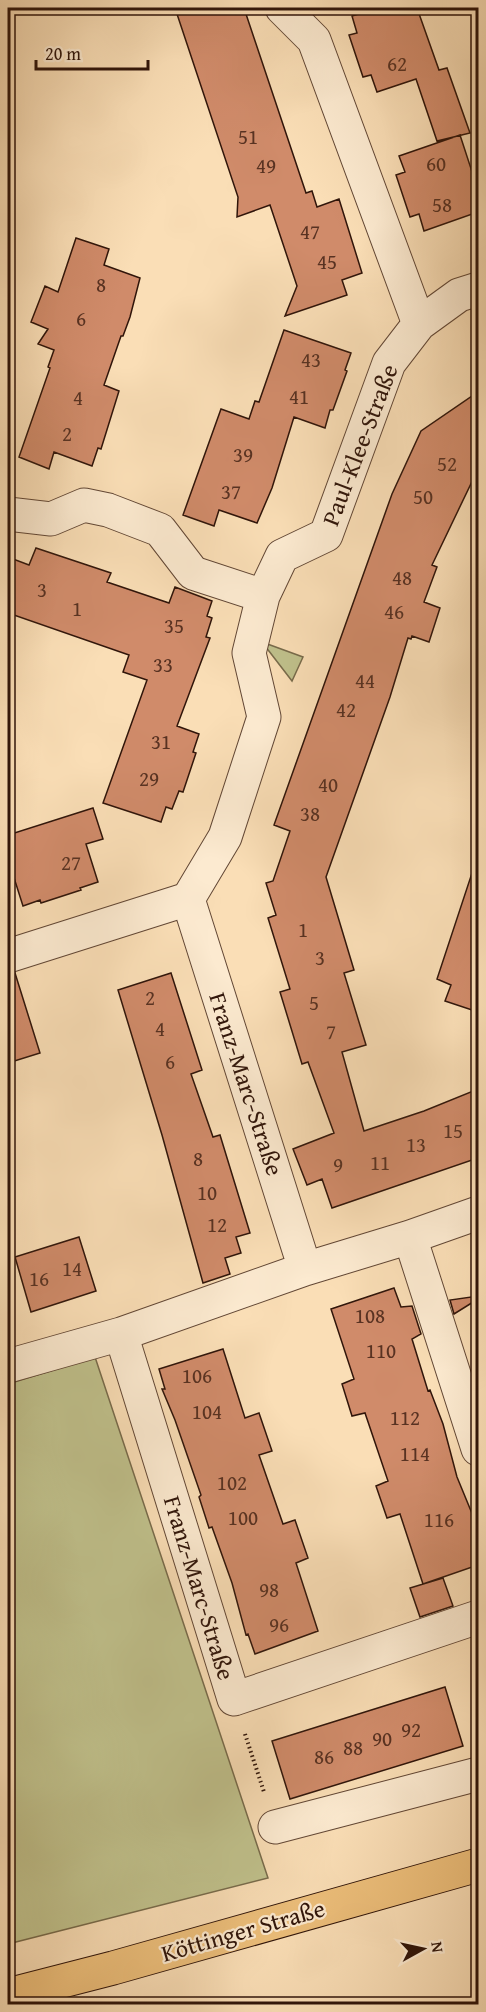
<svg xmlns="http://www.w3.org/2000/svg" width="486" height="2012" font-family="'Gentium Book Plus',serif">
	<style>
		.green { fill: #c0c18c; stroke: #786b4b; stroke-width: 1.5 }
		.building { fill: #d08b6a; stroke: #30150a; stroke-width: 1.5 }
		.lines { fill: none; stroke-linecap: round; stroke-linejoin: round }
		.minor-casing { stroke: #624735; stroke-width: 35 }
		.major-casing { stroke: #30150a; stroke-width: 35 }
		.path { stroke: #30150a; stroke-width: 4; stroke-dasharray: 1.5 3; stroke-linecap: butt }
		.minor { stroke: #fcead0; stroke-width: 33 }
		.major { stroke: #edbf7b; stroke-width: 33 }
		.labels { text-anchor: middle; stroke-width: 4.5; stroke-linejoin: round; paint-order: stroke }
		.number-label { font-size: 21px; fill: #583222 }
		.street-label { font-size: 24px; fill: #30150a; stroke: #fcead0 }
	</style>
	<rect width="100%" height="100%" fill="#fadeb6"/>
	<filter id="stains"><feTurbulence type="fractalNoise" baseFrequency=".00333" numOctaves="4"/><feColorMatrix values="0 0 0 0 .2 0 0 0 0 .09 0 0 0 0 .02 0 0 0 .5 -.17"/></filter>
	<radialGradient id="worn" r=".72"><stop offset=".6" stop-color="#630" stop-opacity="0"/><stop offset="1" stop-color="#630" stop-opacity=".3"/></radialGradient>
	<!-- green -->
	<path class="green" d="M 262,642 L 303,657 L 292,681 Z
		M 95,1357 L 268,1878 L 8,1944 L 8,1384 Z"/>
	<!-- building -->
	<path class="building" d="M 175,8 L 244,8 L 306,193 L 312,191 L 317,207 L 339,199 L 362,273 L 342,280 L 347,295 L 285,316 L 297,286 L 270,205 L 237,217 L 238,197 Z
		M 379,8 L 417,8 L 439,70 L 447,68 L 470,133 L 437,141 L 416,79 L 377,92 L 371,75 L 363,77 L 349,35 L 357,33 L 352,16 Z
		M 460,135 L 478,190 L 478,212 L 424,231 L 419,214 L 410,217 L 396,175 L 405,172 L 399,156 Z
		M 76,238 L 109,249 L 104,265 L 140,278 L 130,317 L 123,336 L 121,336 L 104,385 L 119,391 L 101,449 L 98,448 L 92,466 L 54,452 L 49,469 L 19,457 L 50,368 L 48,367 L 54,350 L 38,344 L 48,329 L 31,322 L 45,286 L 58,292 Z
		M 284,330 L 351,353 L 345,370 L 347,371 L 333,410 L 330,410 L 325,428 L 294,417 L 272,488 L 257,523 L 219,510 L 214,526 L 183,515 L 221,409 L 249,419 L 255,401 L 259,402 Z
		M 478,392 L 478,469 L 432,565 L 437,567 L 424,602 L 440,608 L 429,642 L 412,636 L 411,639 L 408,638 L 390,697 L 326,877 L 354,970 L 344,973 L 366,1045 L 342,1052 L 364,1131 L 424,1111 L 478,1089 L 478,1158 L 332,1208 L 322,1179 L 307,1185 L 293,1149 L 334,1133 L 308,1062 L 302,1064 L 280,992 L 290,989 L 268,918 L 276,915 L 266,883 L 273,881 L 290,831 L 274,825 L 392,494 L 421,431 Z
		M 36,548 L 111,573 L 107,582 L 169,603 L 175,587 L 212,601 L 207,616 L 212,618 L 206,637 L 210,638 L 177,726 L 199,734 L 193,752 L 196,753 L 183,792 L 179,791 L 172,809 L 166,807 L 161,822 L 103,803 L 147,680 L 123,672 L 129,655 L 8,613 L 8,557 L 29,565 Z
		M 93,808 L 103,839 L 86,844 L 98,882 L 80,888 L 81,890 L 41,903 L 40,900 L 23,906 L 8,859 L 8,835 Z
		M 472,873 L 478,874 L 478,1012 L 445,1001 L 451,985 L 437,979 Z
		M 15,973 L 40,1053 L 8,1063 L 8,974 Z
		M 171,973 L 202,1070 L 191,1074 L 213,1137 L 220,1135 L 250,1233 L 236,1237 L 241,1253 L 225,1258 L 230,1274 L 203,1283 L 162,1135 L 118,990 Z
		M 79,1237 L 96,1291 L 31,1312 L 15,1257 Z
		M 394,1288 L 401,1307 L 412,1306 L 421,1334 L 412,1339 L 428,1391 L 430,1390 L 443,1424 L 457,1477 L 478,1528 L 478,1565 L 423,1584 L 400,1514 L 387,1518 L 376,1486 L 388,1481 L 365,1413 L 352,1416 L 342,1384 L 354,1379 L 331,1309 Z
		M 478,1296 L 478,1299 L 454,1314 L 450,1300 Z
		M 223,1349 L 245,1418 L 259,1413 L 272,1451 L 259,1455 L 283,1524 L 295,1520 L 308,1558 L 296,1563 L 318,1631 L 255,1654 L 248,1634 L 246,1635 L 232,1583 L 212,1527 L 209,1528 L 199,1497 L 201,1495 L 175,1420 L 162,1389 L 165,1389 L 159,1369 Z
		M 443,1578 L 453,1606 L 420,1617 L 410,1588 Z
		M 445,1687 L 463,1746 L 290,1799 L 272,1741 Z"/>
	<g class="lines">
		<defs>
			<path id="minor" d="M 282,8 L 314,40 L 419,324
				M 8,514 L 51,519 L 84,505 L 108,510 L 160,530 L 193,573 L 263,596
				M 188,899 L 305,1269
				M 8,956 L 188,899 L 225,837 L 264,717 L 249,653 L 263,596 L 282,556 L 326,535 L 389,363 L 419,324 L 459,295 L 478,289
				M 410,1237 L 478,1449
				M 121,1334 L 234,1699 L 478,1617
				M 8,1366 L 121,1334 L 305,1269 L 410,1237 L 478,1213
				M 275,1827 L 478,1774"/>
			<path id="major" d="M 8,1995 L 113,1968 L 478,1865"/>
		</defs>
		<!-- minor casing -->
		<use href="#minor" class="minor-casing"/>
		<!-- major casing -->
		<use href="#major" class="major-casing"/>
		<!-- path -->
		<path class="path" d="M 245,1734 L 264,1792"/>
		<!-- minor -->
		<use href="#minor" class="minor"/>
		<!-- major -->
		<use href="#major" class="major"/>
	</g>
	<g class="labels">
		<!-- number labels -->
		<g class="number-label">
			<text x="397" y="71">62</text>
			<text x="248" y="144">51</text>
			<text x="436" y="171">60</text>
			<text x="266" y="173">49</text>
			<text x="442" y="212">58</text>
			<text x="310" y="239">47</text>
			<text x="327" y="269">45</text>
			<text x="101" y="292">8</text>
			<text x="81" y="326">6</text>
			<text x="311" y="367">43</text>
			<text x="299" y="404">41</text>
			<text x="78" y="405">4</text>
			<text x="67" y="441">2</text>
			<text x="243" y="462">39</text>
			<text x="447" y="471">52</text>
			<text x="231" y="499">37</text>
			<text x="423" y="504">50</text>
			<text x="402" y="585">48</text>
			<text x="42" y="597">3</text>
			<text x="77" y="616">1</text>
			<text x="394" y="619">46</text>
			<text x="174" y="633">35</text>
			<text x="163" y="672">33</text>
			<text x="365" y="688">44</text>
			<text x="346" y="717">42</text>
			<text x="161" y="749">31</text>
			<text x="149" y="786">29</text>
			<text x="328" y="792">40</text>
			<text x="310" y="821">38</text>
			<text x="71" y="870">27</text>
			<text x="303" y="937">1</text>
			<text x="320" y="965">3</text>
			<text x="150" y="1005">2</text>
			<text x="314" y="1010">5</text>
			<text x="160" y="1036">4</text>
			<text x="331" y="1039">7</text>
			<text x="170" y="1069">6</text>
			<text x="453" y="1138">15</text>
			<text x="416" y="1152">13</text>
			<text x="198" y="1166">8</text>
			<text x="380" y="1170">11</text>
			<text x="338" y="1172">9</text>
			<text x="207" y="1200">10</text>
			<text x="217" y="1232">12</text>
			<text x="72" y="1276">14</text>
			<text x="39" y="1286">16</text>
			<text x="370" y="1323">108</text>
			<text x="381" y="1358">110</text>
			<text x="197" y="1383">106</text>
			<text x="207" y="1419">104</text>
			<text x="405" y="1425">112</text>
			<text x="415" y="1461">114</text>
			<text x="232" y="1490">102</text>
			<text x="243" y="1525">100</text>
			<text x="439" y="1527">116</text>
			<text x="269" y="1597">98</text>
			<text x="279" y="1632">96</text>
			<text x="411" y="1737">92</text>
			<text x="382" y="1746">90</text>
			<text x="353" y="1755">88</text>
			<text x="324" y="1764">86</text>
		</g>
		<!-- street labels -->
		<g class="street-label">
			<text transform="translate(360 445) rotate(-69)" y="8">Paul-Klee-Straße</text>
			<text transform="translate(246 1084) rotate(72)" y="8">Franz-Marc-Straße</text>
			<text transform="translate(199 1588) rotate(73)" y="8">Franz-Marc-Straße</text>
			<text transform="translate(243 1931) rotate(-16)" y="8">Köttinger Straße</text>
		</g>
	</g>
	<!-- margin -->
	<rect width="486" height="2012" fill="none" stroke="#fadeb6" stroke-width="30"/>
	<rect x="9" y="9" width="468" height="1994" fill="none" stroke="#30150a" stroke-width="3"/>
	<rect x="15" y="15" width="456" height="1982" fill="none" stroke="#30150a" stroke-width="1.5"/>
	<!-- north arrow -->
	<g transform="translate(423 1949) rotate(82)" stroke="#fcead0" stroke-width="4.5" paint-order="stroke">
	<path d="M0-4.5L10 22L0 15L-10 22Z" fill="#30150a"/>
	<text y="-9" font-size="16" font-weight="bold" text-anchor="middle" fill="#30150a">N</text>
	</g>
	<!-- scale -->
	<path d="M36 60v9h112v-9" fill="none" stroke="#30150a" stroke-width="3"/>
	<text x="45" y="60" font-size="18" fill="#30150a" stroke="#fcead0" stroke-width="4.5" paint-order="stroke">20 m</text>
	<rect width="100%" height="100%" filter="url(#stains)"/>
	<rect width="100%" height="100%" fill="url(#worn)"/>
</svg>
